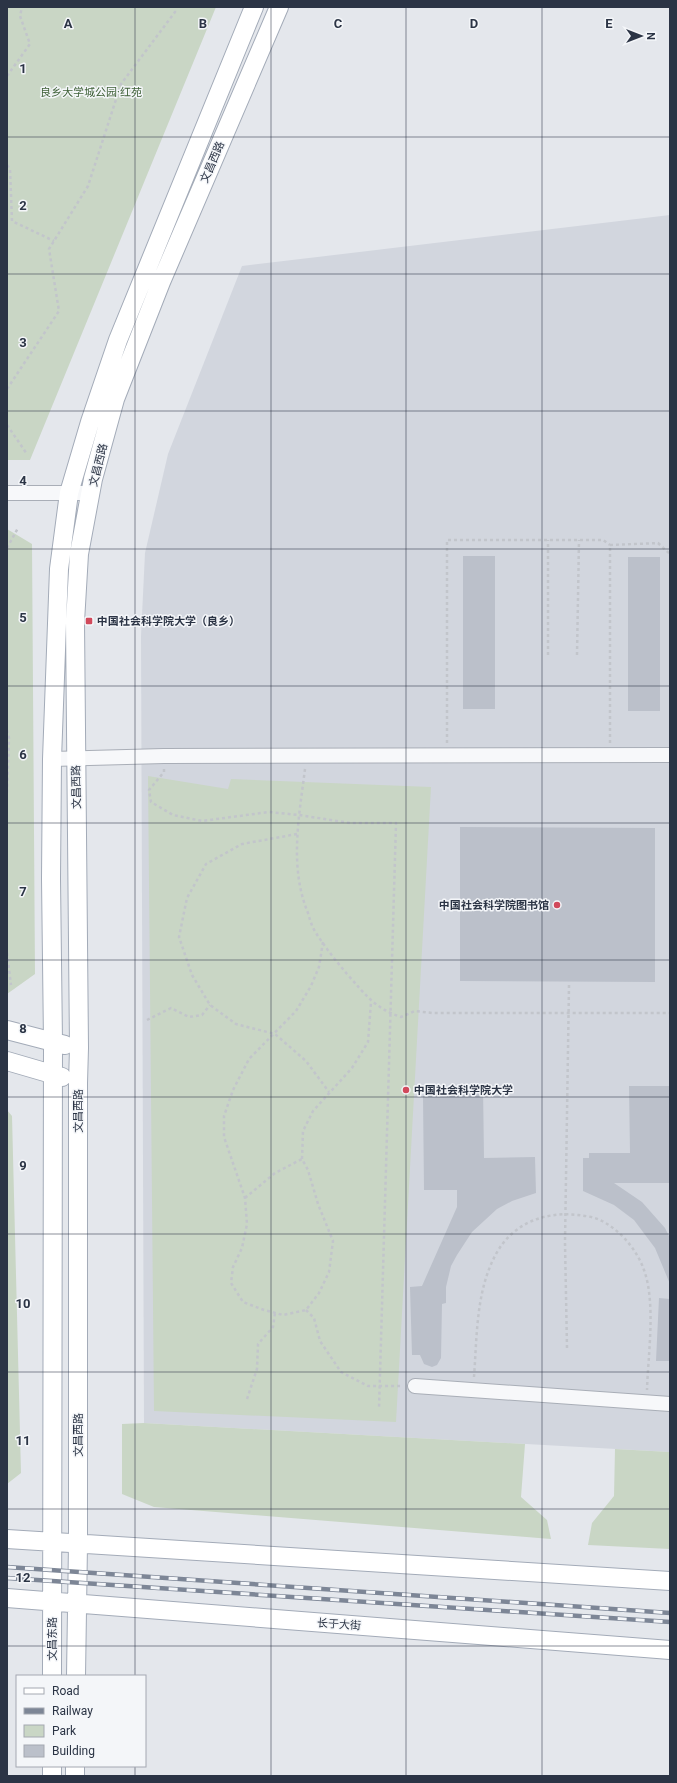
<svg xmlns="http://www.w3.org/2000/svg" width="677" height="1783" font-family="Roboto,'Noto Sans SC',sans-serif">
	<style>
		.built { fill: #d2d6de }
		.green { fill: #c9d6c5 }
		.building { fill: #bbc0ca }
		.lines { fill: none; stroke-linecap: round; stroke-linejoin: round }
		.minor-casing { stroke: #a9aeb7; stroke-width: 16 }
		.major-casing { stroke: #a3abb8; stroke-width: 20 }
		.path { stroke: #c2c5cb; stroke-width: 2.5; stroke-dasharray: 3 3; stroke-linecap: butt }
		.minor { stroke: #f7f8fa; stroke-width: 14 }
		.major { stroke: #fff; stroke-width: 18 }
		.rail-casing { stroke: #7d8696; stroke-width: 4.5 }
		.rail { stroke: #f4f6f9; stroke-width: 3; stroke-dasharray: 9; stroke-linecap: butt }
		.grid { fill: none; stroke: #2b3445; stroke-width: 1; stroke-opacity: 0.55 }
		.poi-dot { fill: #d1495b; stroke: #f4f6f9; stroke-width: 1.5 }
		.labels { text-anchor: middle; stroke-width: 3; stroke-linejoin: round; paint-order: stroke }
		.park-label { font-size: 11px; fill: #3f6138; stroke: #f4f6f9 }
		.street-label { font-size: 11px; fill: #2b3445; stroke: #f4f6f9 }
		.poi-label { font-size: 11px; font-weight: bold; fill: #2b3445; stroke: #f4f6f9; text-anchor: start }
		.grid-label { font-size: 13px; text-anchor: middle; font-weight: bold; fill: #2b3445; stroke: #f4f6f9; stroke-width: 3; stroke-linejoin: round; paint-order: stroke }
	</style>
	<rect width="100%" height="100%" fill="#e4e7ec"/>
	<!-- built -->
	<path class="built" d="M 670,215 L 670,1452 L 144,1423 L 141,636 L 145,553 L 168,454 L 242,266 Z"/>
	<!-- green -->
	<path class="green" d="M 7,7 L 216,7 L 30,460 L 7,460 Z
		M 7,529 L 32,544 L 35,974 L 7,994 Z
		M 148,776 L 228,789 L 231,779 L 431,787 L 396,1422 L 154,1411 Z
		M 7,1110 L 12,1116 L 21,1473 L 7,1484 Z
		M 144,1423 L 525,1444 L 521,1497 L 547,1520 L 551,1539 L 154,1507 L 122,1494 L 122,1424 Z
		M 615,1449 L 670,1452 L 670,1549 L 588,1545 L 592,1523 L 614,1496 Z"/>
	<!-- building -->
	<path class="building" d="M 463,556 L 495,556 L 495,709 L 463,709 Z
		M 628,557 L 660,557 L 660,711 L 628,711 Z
		M 460,827 L 655,828 L 655,982 L 460,981 Z
		M 438,1086 L 483,1086 L 484,1158 L 535,1157 L 536,1193 L 512,1201 L 497,1209 L 472,1232 L 457,1255 L 451,1266 L 446,1287 L 446,1303 L 442,1304 L 441,1358 L 437,1365 L 432,1367 L 424,1364 L 420,1355 L 412,1355 L 410,1287 L 422,1286 L 457,1207 L 457,1190 L 424,1190 L 423,1096 L 438,1095 Z
		M 629,1086 L 670,1086 L 670,1183 L 614,1183 L 642,1202 L 665,1228 L 670,1238 L 670,1284 L 655,1248 L 634,1220 L 614,1205 L 583,1191 L 583,1158 L 589,1158 L 589,1153 L 630,1153 Z
		M 659,1298 L 670,1299 L 670,1361 L 656,1361 Z"/>
	<g class="lines">
		<defs>
			<path id="minor" d="M 7,493 L 90,493
				M 52,759 L 164,756 L 670,755
				M 415,1386 L 670,1404"/>
			<path id="major" d="M 7,1030 L 65,1045
				M 7,1061 L 62,1077
				M 7,1539 L 670,1581
				M 7,1598 L 670,1650
				M 52,1676 L 53,1042 L 51,879 L 52,759 L 59,569 L 69,493 L 90,422 L 118,340 L 254,7
				M 76,1676 L 78,1544 L 78,1083 L 79,1048 L 75,622 L 79,554 L 93,479 L 115,399 L 161,282 L 279,7
				M 52,1776 L 52,1766
				M 75,1776 L 75,1766"/>
		</defs>
		<!-- minor casing -->
		<use href="#minor" class="minor-casing"/>
		<!-- major casing -->
		<use href="#major" class="major-casing"/>
		<!-- path -->
		<path class="path" d="M 7,76 L 30,44 L 20,16 L 22,7
			M 7,165 L 10,169 L 12,221 L 54,241
			M 7,389 L 59,311 L 49,249 L 88,186 L 121,84 L 175,12 L 175,7
			M 7,425 L 27,454
			M 7,548 L 18,528
			M 548,655 L 548,540
			M 577,655 L 579,540
			M 7,730 L 9,738 L 7,793
			M 447,743 L 447,540 L 603,540 L 610,545
			M 610,743 L 610,545 L 658,543 L 670,554
			M 164,769 L 164,772 L 149,790 L 151,802 L 173,815 L 202,821 L 269,812 L 299,815 L 350,823 L 396,823 L 379,1409
			M 305,769 C 299,817 289,867 308,913 C 310,920 312,927 316,933 C 325,947 336,961 347,974 C 365,994 374,1008 401,1017 L 415,1011 L 432,1013 L 670,1013
			M 297,834 L 242,844 L 206,864 L 187,898 L 179,937 L 192,975 L 210,1005 L 236,1024 L 275,1034 L 306,1061 L 329,1092
			M 323,942 L 319,967 L 311,986 L 296,1011 L 249,1059 L 233,1090 L 224,1116 L 224,1137 L 245,1198 L 247,1224 L 242,1248 L 233,1267 L 231,1283 L 243,1302 L 264,1310 L 283,1315 L 306,1310 L 319,1293 L 329,1272 L 333,1241 L 318,1204 L 308,1170 L 302,1159 L 303,1131 L 313,1111 L 352,1068 L 368,1042 L 371,1002
			M 7,953 L 11,985
			M 147,1020 L 171,1008 L 189,1017 L 202,1015 L 210,1005
			M 245,1198 L 275,1173 L 302,1159
			M 306,1310 L 314,1318 L 320,1341 L 341,1372 L 368,1386 L 402,1386
			M 567,1348 L 565,1242 L 569,985
			M 474,1377 C 477,1336 476,1292 495,1256 C 511,1224 544,1211 578,1215 C 586,1216 595,1217 602,1221 C 621,1231 637,1250 644,1270 C 656,1303 648,1355 647,1390
			M 247,1399 L 257,1369 L 258,1344 L 273,1327 L 275,1313"/>
		<!-- minor -->
		<use href="#minor" class="minor"/>
		<!-- major -->
		<use href="#major" class="major"/>
		<defs>
			<path id="rail" d="M 7,1567 L 670,1613
				M 7,1578 L 670,1622"/>
		</defs>
		<!-- rail casing -->
		<use href="#rail" class="rail-casing"/>
		<!-- rail -->
		<use href="#rail" class="rail"/>
	</g>
	<!-- grid -->
	<path class="grid" d="M 135,7 L 135,1676M 271,7 L 271,1776M 406,7 L 406,1776M 542,7 L 542,1776M 7,137 L 670,137M 7,274 L 670,274M 7,411 L 670,411M 7,549 L 670,549M 7,686 L 670,686M 7,823 L 670,823M 7,960 L 670,960M 7,1097 L 670,1097M 7,1234 L 670,1234M 7,1372 L 670,1372M 7,1509 L 670,1509M 7,1646 L 670,1646M 135,1766 L 135,1776"/>
	<!-- markers -->
	<g class="poi-dot">
		<rect x="85" y="617" width="8" height="8" rx="2"/>
		<circle cx="557" cy="905" r="4"/>
		<circle cx="406" cy="1090" r="4"/>
	</g>
	<g class="labels">
		<!-- park labels -->
		<g class="park-label">
			<text x="91" y="96">良乡大学城公园·红苑</text>
		</g>
		<!-- street labels -->
		<g class="street-label">
			<text transform="translate(212 162) rotate(-67)" y="4">文昌西路</text>
			<text transform="translate(98 465) rotate(-76)" y="4">文昌西路</text>
			<text transform="translate(76 787) rotate(-91)" y="4">文昌西路</text>
			<text transform="translate(78 1111) rotate(-90)" y="4">文昌西路</text>
			<text transform="translate(78 1435) rotate(-90)" y="4">文昌西路</text>
			<text transform="translate(339 1624) rotate(4)" y="4">长于大街</text>
			<text transform="translate(52 1639) rotate(-90)" y="4">文昌东路</text>
		</g>
		<!-- poi labels -->
		<g class="poi-label">
			<text x="97" y="625">中国社会科学院大学（良乡）</text>
			<text x="549" y="909" text-anchor="end">中国社会科学院图书馆</text>
			<text x="414" y="1094">中国社会科学院大学</text>
		</g>
	</g>
	<g class="grid-label">
		<text x="68" y="28">A</text>
		<text x="203" y="28">B</text>
		<text x="338" y="28">C</text>
		<text x="474" y="28">D</text>
		<text x="609" y="28">E</text>
		<text x="23" y="73">1</text>
		<text x="23" y="210">2</text>
		<text x="23" y="347">3</text>
		<text x="23" y="485">4</text>
		<text x="23" y="622">5</text>
		<text x="23" y="759">6</text>
		<text x="23" y="896">7</text>
		<text x="23" y="1033">8</text>
		<text x="23" y="1170">9</text>
		<text x="23" y="1308">10</text>
		<text x="23" y="1445">11</text>
		<text x="23" y="1582">12</text>
	</g>
	<!-- border -->
	<rect width="677" height="1783" fill="none" stroke="#2b3445" stroke-width="16"/>
	<!-- legend -->
	<rect x="16" y="1675" width="130" height="92" fill="#f4f6f9" stroke="#a4a8b1"/>
	<rect x="24" y="1688" width="20" height="6" fill="#ffffff" stroke="#a4a8b1"/>
	<text x="52" y="1695" font-size="12" fill="#2b3445">Road</text>
	<rect x="24" y="1708" width="20" height="6" fill="#7d8696" stroke="#a4a8b1"/>
	<text x="52" y="1715" font-size="12" fill="#2b3445">Railway</text>
	<rect x="24" y="1725" width="20" height="12" fill="#c9d6c5" stroke="#a4a8b1"/>
	<text x="52" y="1735" font-size="12" fill="#2b3445">Park</text>
	<rect x="24" y="1745" width="20" height="12" fill="#bbc0ca" stroke="#a4a8b1"/>
	<text x="52" y="1755" font-size="12" fill="#2b3445">Building</text>
	<!-- north arrow -->
	<g transform="translate(641 36) rotate(90)" stroke="#f4f6f9" stroke-width="3" paint-order="stroke">
	<path d="M0-3L7 15L0 10L-7 15Z" fill="#2b3445"/>
	<text y="-6" font-size="11" font-weight="bold" text-anchor="middle" fill="#2b3445">N</text>
	</g>
</svg>
